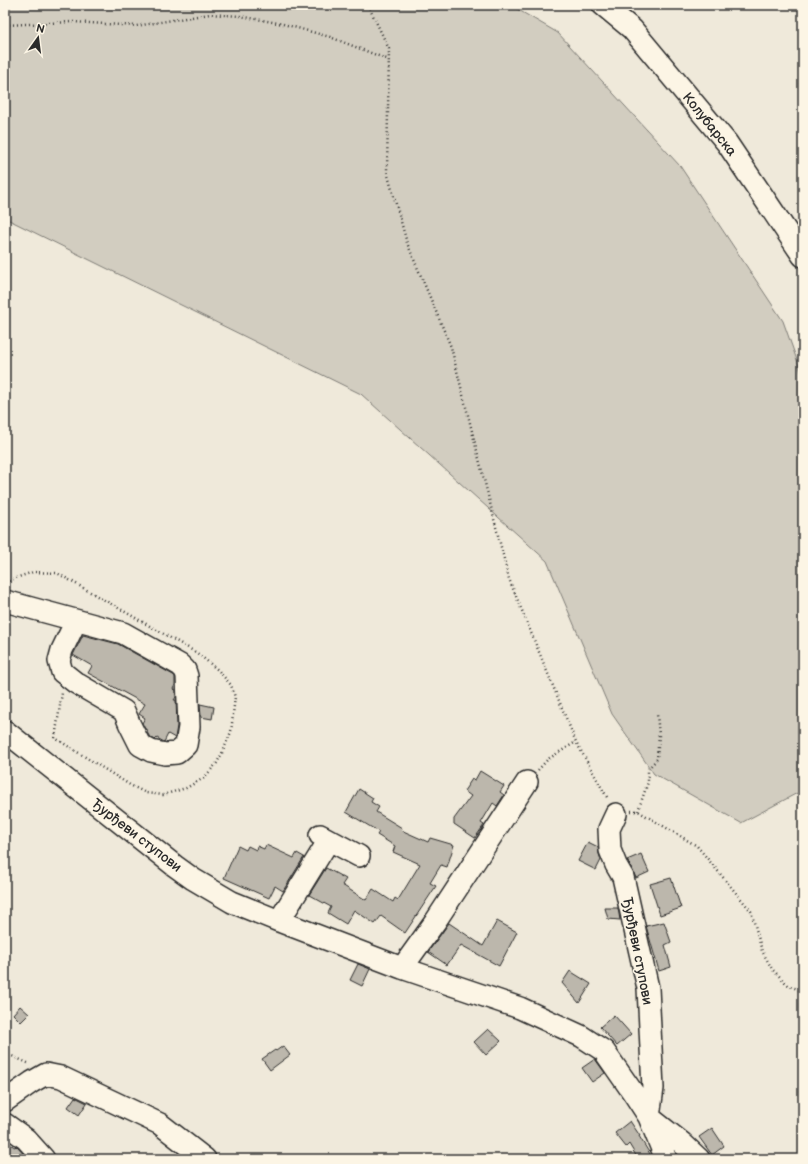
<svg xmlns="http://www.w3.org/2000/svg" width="808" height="1164" font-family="'Balsamiq Sans',sans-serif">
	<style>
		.green { fill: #d2cdc0; stroke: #7e7c76 }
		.building { fill: #bcb7ac; stroke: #2b2b2b }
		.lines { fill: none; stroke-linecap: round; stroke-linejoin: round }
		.minor-casing { stroke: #2b2b2b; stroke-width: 24 }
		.path { stroke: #2b2b2b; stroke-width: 2.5; stroke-dasharray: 1 3; stroke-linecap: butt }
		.minor { stroke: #fcf5e5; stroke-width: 21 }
		.labels { text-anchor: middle; stroke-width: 3; stroke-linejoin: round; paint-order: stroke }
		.street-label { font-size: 14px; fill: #2b2b2b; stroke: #fcf5e5 }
	</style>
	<rect width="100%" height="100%" fill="#efe9da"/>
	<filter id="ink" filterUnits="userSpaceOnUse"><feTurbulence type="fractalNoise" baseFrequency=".025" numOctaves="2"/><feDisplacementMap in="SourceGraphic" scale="8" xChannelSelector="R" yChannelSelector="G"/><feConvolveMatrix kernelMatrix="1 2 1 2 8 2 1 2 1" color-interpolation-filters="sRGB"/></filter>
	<g filter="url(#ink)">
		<!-- green -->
		<path class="green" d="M 5,5 L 510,5 L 558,33 L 680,166 L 783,321 L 803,377 L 803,790 L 741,823 L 654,774 L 612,714 L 547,561 L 361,394 L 5,218 Z"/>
		<!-- building -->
		<path class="building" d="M 83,635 L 118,644 L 175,676 L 175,685 L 173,689 L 176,690 L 176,697 L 174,700 L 176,700 L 177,726 L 175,738 L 168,734 L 164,742 L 157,738 L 155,740 L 149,736 L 147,732 L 148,730 L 145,729 L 142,723 L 145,718 L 139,714 L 145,704 L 88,673 L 92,666 L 73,655 Z
			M 200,704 L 214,707 L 212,719 L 201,717 Z
			M 480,771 L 504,786 L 500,792 L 504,795 L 497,806 L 493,803 L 481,823 L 484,825 L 475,838 L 454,824 L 454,819 L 471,796 L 464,791 L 472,779 L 475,780 Z
			M 359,789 L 373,798 L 371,802 L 379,807 L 376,812 L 402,828 L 401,830 L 428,842 L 430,838 L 454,845 L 447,867 L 441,865 L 430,883 L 436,886 L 405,933 L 381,916 L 375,924 L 354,910 L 346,924 L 328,913 L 331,907 L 309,895 L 326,868 L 346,879 L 342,885 L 366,900 L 373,889 L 393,902 L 395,898 L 398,900 L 420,864 L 393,852 L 395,846 L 377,835 L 379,832 L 346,812 Z
			M 588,842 L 598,847 L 599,854 L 601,860 L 596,870 L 578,861 Z
			M 266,845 L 294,858 L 297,853 L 304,857 L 283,891 L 275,886 L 269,898 L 224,878 L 238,846 L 246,850 L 248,846 L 256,850 L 257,846 L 264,849 Z
			M 641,854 L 649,872 L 636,878 L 633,871 L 627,860 Z
			M 671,878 L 681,908 L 660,915 L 650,884 Z
			M 605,908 L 618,908 L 620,920 L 608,919 Z
			M 497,921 L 517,932 L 499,966 L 461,945 L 447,965 L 428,952 L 449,923 L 483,946 Z
			M 664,922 L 671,942 L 665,945 L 671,967 L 659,971 L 646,926 Z
			M 358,964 L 370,969 L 362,986 L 350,980 Z
			M 570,971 L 591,984 L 579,1003 L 562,983 Z
			M 20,1006 L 29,1014 L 21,1022 L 13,1014 Z
			M 614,1015 L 631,1034 L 617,1046 L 600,1027 Z
			M 488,1029 L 501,1041 L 486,1055 L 474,1042 Z
			M 283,1046 L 290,1055 L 270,1070 L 262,1059 L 275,1050 L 276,1051 Z
			M 595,1059 L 605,1073 L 592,1082 L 582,1068 Z
			M 75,1097 L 87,1103 L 79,1115 L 68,1107 Z
			M 630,1121 L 640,1136 L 639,1136 L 653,1159 L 638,1159 L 629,1144 L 626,1147 L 615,1133 Z
			M 712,1128 L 724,1146 L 712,1155 L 699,1137 Z
			M 9,1144 L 15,1147 L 16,1146 L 18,1148 L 28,1159 L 5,1159 L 5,1150 Z"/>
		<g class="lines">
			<defs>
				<path id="minor" d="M 603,5 L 632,29 L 727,143 L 803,256
					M 5,601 L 123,633 L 180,665 L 185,670 L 187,676 L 189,727 L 186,745 L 177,753 L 165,754 L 151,751 L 140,745 L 130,725 L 124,711 L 76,683 L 62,672 L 59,661 L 62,650 L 76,621
					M 5,731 L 175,866 L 193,879 L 232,902 L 279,921 L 402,968 L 520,1008 L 581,1036 L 604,1051 L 634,1094 L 649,1117 L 666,1159
					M 616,814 L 609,829 L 610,850 L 616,865 L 623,877 L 648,988 L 653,1088 L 649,1117
					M 320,835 L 359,856
					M 279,921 L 329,840
					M 402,968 L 435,922 L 527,782
					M 5,1101 L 32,1082 L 46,1074 L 61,1077 L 160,1124 L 205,1159
					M 649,1117 L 682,1143 L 699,1159
					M 5,1124 L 26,1139 L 44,1159"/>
			</defs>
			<!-- minor casing -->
			<use href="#minor" class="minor-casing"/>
			<!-- path -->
			<path class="path" d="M 368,5 L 389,49 L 387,172 L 407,243 L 451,347 L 509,579 L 576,742 L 608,799
				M 5,25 L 72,22 L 136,26 L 210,14 L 240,16 L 283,24 L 330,37 L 389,60
				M 6,584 L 10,580 L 33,572 L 57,573 L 197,653 L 218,670 L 231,685 L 235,697 L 231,732 L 223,751 L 217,763 L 204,778 L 186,788 L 163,795 L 146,793 L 130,785 L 55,738 L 62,693
				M 538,770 L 548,759 L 576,742
				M 631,811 L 638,811 L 697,846 L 751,911 L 762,951 L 772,969 L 789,986 L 803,991
				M 638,811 L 648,782 L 648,769 L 657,759 L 659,735 L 657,714
				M 5,1053 L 30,1064"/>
			<!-- minor -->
			<use href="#minor" class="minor"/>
		</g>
	</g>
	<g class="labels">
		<!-- street labels -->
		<g class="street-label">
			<text transform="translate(710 124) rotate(51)" y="5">Колубарска</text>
			<text transform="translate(137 835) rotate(38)" y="5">Ђурђеви ступови</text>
			<text transform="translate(638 951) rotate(79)" y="5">Ђурђеви ступови</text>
		</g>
	</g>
	<!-- margin -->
	<rect width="808" height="1164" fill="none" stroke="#fcf5e5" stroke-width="20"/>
	<rect x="10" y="10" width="788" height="1144" fill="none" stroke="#2b2b2b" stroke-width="1.5" filter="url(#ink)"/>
	<!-- north arrow -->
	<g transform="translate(38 38) rotate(14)" stroke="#fcf5e5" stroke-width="3" paint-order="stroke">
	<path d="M0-3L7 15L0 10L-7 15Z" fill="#2b2b2b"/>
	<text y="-6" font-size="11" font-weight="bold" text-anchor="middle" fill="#2b2b2b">N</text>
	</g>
</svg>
